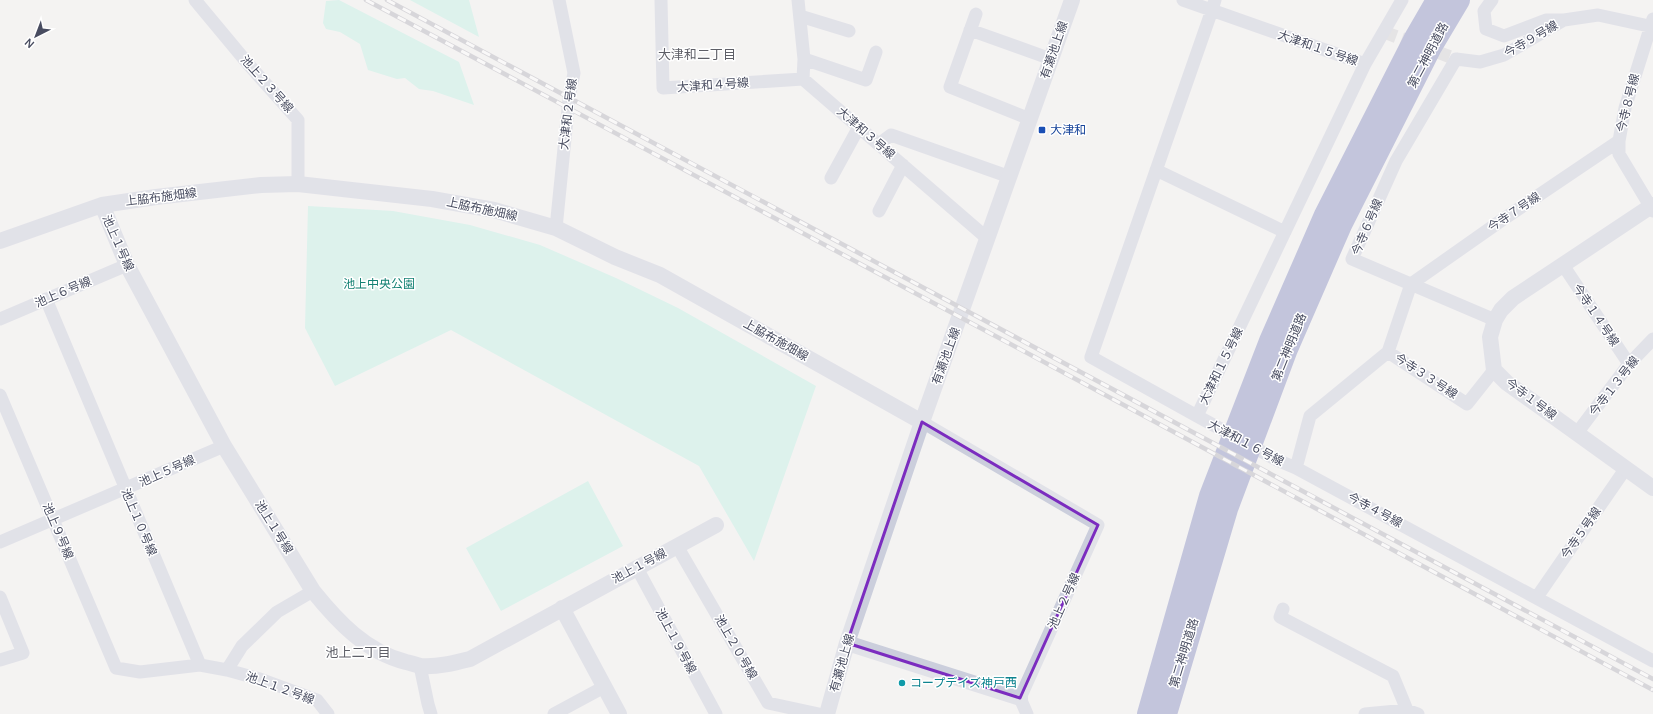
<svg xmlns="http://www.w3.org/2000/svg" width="1653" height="714" font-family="Manrope,'Noto Sans JP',sans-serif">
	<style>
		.green { fill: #c0f2e5 }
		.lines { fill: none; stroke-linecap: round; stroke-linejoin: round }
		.minor-tunnel { stroke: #d2d2d5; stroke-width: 13; stroke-dasharray: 13 6; stroke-linecap: butt }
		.minor { stroke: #cbcedc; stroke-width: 13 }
		.tertiary { stroke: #cbcedc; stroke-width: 16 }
		.motorway { stroke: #888fc2; stroke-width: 22 }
		.rail-casing { stroke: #b4b4bc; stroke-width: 4.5 }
		.rail { stroke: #fff; stroke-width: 3; stroke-dasharray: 9; stroke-linecap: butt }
		.marked { fill: none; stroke: #7b2cbf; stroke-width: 3; stroke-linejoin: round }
		.transit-dot { fill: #1a4fb4; stroke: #fff; stroke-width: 1.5 }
		.culture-dot { fill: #0f9aa8; stroke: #fff; stroke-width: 1.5 }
		.labels { text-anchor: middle; stroke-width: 3; stroke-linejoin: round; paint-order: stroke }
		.street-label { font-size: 12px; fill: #484c60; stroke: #fff }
		.transit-label { font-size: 12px; fill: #164399; stroke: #fff; text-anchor: start }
		.park-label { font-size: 12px; fill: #138173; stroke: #fff }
		.culture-label { font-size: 12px; fill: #0d838f; stroke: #fff; text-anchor: start }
		.neighbourhood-label { font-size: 13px; fill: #5e5f67; stroke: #fff }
	</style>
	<rect width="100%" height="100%" fill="#f4f3f2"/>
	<!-- green -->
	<path class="green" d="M 339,0 L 459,62 L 474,105 L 433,91 L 419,89 L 405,78 L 397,79 L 368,70 L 360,44 L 340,32 L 326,29 L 323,23 L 326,1 Z
		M 410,0 L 469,0 L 479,37 Z
		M 308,206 L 393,211 L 470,225 L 540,245 L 616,278 L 678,308 L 816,386 L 754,561 L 699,466 L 451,330 L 335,386 L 305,328 Z
		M 588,481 L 623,546 L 501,611 L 466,548 Z"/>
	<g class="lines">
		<!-- minor-tunnel -->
		<path class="minor-tunnel" d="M 1384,32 L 1456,59"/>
		<!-- minor -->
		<path class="minor" d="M 195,0 L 249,65 L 298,120 L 298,184
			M 661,0 L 663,88 L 803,79
			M 798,0 L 804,59 L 803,79 L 988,239
			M 1183,0 L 1365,64 L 1197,416 L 1091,357 L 1212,10 L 1215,0
			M 1492,0 L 1484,11 L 1486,29 L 1504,36 L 1546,20 L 1562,20
			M 976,14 L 950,87 L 1030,119
			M 800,16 L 849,31
			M 1653,19 L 1625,108 L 1619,141 L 1619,154 L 1653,211
			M 970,30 L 1051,59
			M 804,59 L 866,80 L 876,52
			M 1365,64 L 1402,0
			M 1619,141 L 1502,220 L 1411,284 L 1388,352 L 1310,416 L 1296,468 L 1653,661
			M 879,144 L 891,135 L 1010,177
			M 1156,170 L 1285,232
			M 831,178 L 859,127
			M 879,211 L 903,165
			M 556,228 L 569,99 L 574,73 L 559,0
			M 1563,265 L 1629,364
			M 0,319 L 127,265
			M 1495,320 L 1352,259 L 1396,161 L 1456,59 L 1480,62 L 1504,55 L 1564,20 L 1598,15 L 1653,27
			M 1388,352 L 1467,404 L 1494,370
			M 0,395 L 116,668 L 140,672 L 200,665 L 46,299
			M 1197,416 L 1277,460 L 1296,468
			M 922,422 L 1098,525 L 1020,698 L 1027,714
			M 1577,433 L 1629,364 L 1653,339
			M 0,542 L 224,446
			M 677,546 L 768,703 L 819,714
			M 637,568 L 716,714
			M 0,597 L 23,653 L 0,660
			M 1537,597 L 1626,468
			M 1283,609 L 1280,617 L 1393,676 L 1407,710
			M 200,665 L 227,670 L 260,679 L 317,700 L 328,714
			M 420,666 L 428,704 L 431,714
			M 227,670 L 242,646 L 277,612 L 313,591
			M 554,714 L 604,687
			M 1365,714 L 1407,710 L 1418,714"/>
		<!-- tertiary -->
		<path class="tertiary" d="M 102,205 L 127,265 L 224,446 L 313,591 C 338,622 366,652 406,662 C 411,663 416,665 421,666 C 438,667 454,663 470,659 L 716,525
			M 1653,205 L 1513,298 L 1501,310 L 1495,320 L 1490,337 L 1494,370 L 1507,383 L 1653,488
			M 0,241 L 102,205 L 156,197 L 261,185 L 298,184 L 432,199 L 494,210 L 556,228 L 615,257 L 660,275 L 922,422
			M 562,608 L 619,714
			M 847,643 L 1020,698
			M 827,714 L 847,643 L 922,422 L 1072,0"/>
		<!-- motorway -->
		<path class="motorway" d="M 1148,714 L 1210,496 L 1270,341 L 1325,215 L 1415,38 L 1437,0
			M 1166,714 L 1227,509 L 1287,349 L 1341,225 L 1431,47 L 1459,0"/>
		<defs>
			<path id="rail" d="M 366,0 L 1016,347 L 1653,690
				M 387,0 L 1653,679"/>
		</defs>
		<!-- rail casing -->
		<use href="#rail" class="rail-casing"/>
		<!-- rail -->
		<use href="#rail" class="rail"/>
	</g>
	<!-- marked area -->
	<path d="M0 0H1653V714H0ZM 922,422 L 1098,525 L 1020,698 L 847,643 Z" fill="#f4f3f2" fill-opacity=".55" fill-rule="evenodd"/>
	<path class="marked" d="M 922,422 L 1098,525 L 1020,698 L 847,643 Z"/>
	<!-- markers -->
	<rect class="transit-dot" x="1038" y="126" width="8" height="8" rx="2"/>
	<circle class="culture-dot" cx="902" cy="683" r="4"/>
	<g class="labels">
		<!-- street labels -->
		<g class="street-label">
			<text transform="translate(1531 39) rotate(-30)" y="4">今寺９号線</text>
			<text transform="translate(1318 48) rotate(19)" y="4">大津和１５号線</text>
			<text transform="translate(1054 50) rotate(-71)" y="4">有瀬池上線</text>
			<text transform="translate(1428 55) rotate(-62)" y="4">第二神明道路</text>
			<text transform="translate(267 84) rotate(48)" y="4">池上２３号線</text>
			<text transform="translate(713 85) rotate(-4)" y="4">大津和４号線</text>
			<text transform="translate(1628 103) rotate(-76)" y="4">今寺８号線</text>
			<text transform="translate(568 114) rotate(-83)" y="4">大津和２号線</text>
			<text transform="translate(866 133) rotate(41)" y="4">大津和３号線</text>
			<text transform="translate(161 197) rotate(-7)" y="4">上脇布施畑線</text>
			<text transform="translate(482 209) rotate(12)" y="4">上脇布施畑線</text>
			<text transform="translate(1514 212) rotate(-34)" y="4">今寺７号線</text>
			<text transform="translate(1367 227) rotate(-67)" y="4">今寺６号線</text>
			<text transform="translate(118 243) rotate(66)" y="4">池上１号線</text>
			<text transform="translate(63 292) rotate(-23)" y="4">池上６号線</text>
			<text transform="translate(1596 315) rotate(56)" y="4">今寺１４号線</text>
			<text transform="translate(776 340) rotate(29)" y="4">上脇布施畑線</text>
			<text transform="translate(1289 347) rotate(-68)" y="4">第二神明道路</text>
			<text transform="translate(946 356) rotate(-70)" y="4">有瀬池上線</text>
			<text transform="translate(1221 366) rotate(-64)" y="4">大津和１５号線</text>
			<text transform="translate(1426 376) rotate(33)" y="4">今寺３３号線</text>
			<text transform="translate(1614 386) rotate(-52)" y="4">今寺１３号線</text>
			<text transform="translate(1531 399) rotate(37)" y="4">今寺１号線</text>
			<text transform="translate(1246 443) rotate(28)" y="4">大津和１６号線</text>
			<text transform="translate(167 471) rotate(-24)" y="4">池上５号線</text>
			<text transform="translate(1375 510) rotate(28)" y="4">今寺４号線</text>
			<text transform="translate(139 522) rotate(67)" y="4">池上１０号線</text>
			<text transform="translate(274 527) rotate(58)" y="4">池上１号線</text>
			<text transform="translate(58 531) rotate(67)" y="4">池上９号線</text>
			<text transform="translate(1581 533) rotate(-55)" y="4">今寺５号線</text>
			<text transform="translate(639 566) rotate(-28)" y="4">池上１号線</text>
			<text transform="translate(1064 601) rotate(-66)" y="4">池上２号線</text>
			<text transform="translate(676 641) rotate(62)" y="4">池上１９号線</text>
			<text transform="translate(736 647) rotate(60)" y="4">池上２０号線</text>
			<text transform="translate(1184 653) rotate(-73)" y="4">第二神明道路</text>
			<text transform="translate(842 663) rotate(-74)" y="4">有瀬池上線</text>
			<text transform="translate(280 688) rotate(20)" y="4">池上１２号線</text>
		</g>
		<!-- transit labels -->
		<g class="transit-label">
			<text x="1050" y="134">大津和</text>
		</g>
		<!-- park labels -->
		<g class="park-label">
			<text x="379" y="288">池上中央公園</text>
		</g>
		<!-- culture labels -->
		<g class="culture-label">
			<text x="910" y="687">コープデイズ神戸西</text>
		</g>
		<!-- neighbourhood labels -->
		<g class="neighbourhood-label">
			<text x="697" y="59">大津和二丁目</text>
			<text x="358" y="657">池上二丁目</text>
		</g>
	</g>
	<!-- north arrow -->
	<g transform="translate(36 36) rotate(222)" stroke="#ffffff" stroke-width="3" paint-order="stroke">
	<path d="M0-3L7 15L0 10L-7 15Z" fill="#484c60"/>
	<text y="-6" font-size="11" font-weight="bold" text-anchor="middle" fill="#484c60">N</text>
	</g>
</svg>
